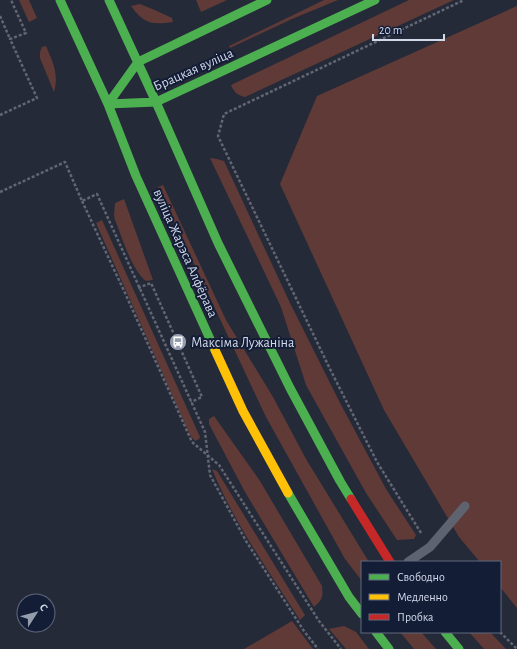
<svg xmlns="http://www.w3.org/2000/svg" width="517" height="649" font-family="'Alegreya Sans',sans-serif">
	<style>
		.green { fill: #5f3a37 }
		.lines { fill: none; stroke-linecap: round; stroke-linejoin: round }
		.path { stroke: #626672; stroke-width: 2.5; stroke-dasharray: 3 2; stroke-linecap: butt }
		.lane { stroke: #5e636f; stroke-width: 9 }
		.fast { stroke: #4caf50; stroke-width: 9 }
		.slow { stroke: #ffc107; stroke-width: 9 }
		.jam { stroke: #c62828; stroke-width: 9 }
		.labels { text-anchor: middle; stroke-width: 4; stroke-linejoin: round; paint-order: stroke }
		.street-label { font-size: 14px; fill: #d2d9ea; stroke: #141d36 }
		.poi-label { font-size: 14px; fill: #d2d9ea; stroke: #141d36; text-anchor: start }
	</style>
	<rect width="100%" height="100%" fill="#252a39"/>
	<!-- green -->
	<path class="green" d="M 19,0 L 29,0 L 37,18 L 29,22 Z
		M 196,0 L 227,0 L 201,12 Z
		M 324,0 L 338,0 L 292,19 L 230,48 L 229,46 Z
		M 409,0 L 454,0 L 245,97 C 237,95 234,92 231,85 Z
		M 140,4 L 157,11 L 172,18 L 173,22 C 151,25 144,24 131,6 Z
		M 517,6 L 517,608 L 500,587 L 500,562 L 480,562 L 459,537 L 384,410 L 280,184 L 317,96 Z
		M 46,46 C 53,63 59,74 54,92 L 40,58 L 40,52 L 42,47 Z
		M 210,158 L 217,159 L 224,161 L 290,303 L 338,399 L 386,489 L 416,535 L 414,539 L 397,540 L 366,493 L 306,385 L 281,307 Z
		M 163,185 L 226,320 L 273,397 L 306,459 L 369,562 L 362,562 L 362,581 L 345,559 L 266,417 L 158,187 Z
		M 124,199 L 153,280 L 146,281 C 132,271 122,237 115,220 L 114,215 L 115,203 Z
		M 102,220 L 200,437 L 199,439 L 195,441 L 190,435 L 96,223 Z
		M 214,416 L 260,481 L 322,586 C 323,597 323,599 314,607 L 245,492 L 209,424 L 209,419 Z
		M 212,469 L 217,471 L 305,615 L 300,620 C 269,572 233,521 212,469 Z
		M 292,621 L 313,649 L 244,649 Z
		M 344,626 L 356,632 L 369,649 L 346,649 L 329,629 Z
		M 400,632 L 421,632 L 436,649 L 414,649 Z
		M 469,632 L 490,632 L 506,649 L 484,649 Z"/>
	<g class="lines">
		<!-- path -->
		<path class="path" d="M 0,16 L 10,39
			M 0,115 L 37,98 L 10,39 L 26,33 L 11,0
			M 0,192 L 65,162 L 82,201 L 97,194 L 205,432 L 210,475 L 246,541 L 304,631 L 318,649
			M 82,201 L 125,293 L 192,442 L 219,465 L 319,621 L 341,649
			M 138,288 L 151,283 L 202,397 L 191,402
			M 421,533 L 377,462 L 330,369 L 218,136 L 224,114 L 464,0
			M 500,632 L 517,649"/>
		<!-- lane -->
		<path class="lane" d="M 408,562 L 430,547 L 465,506"/>
		<!-- fast -->
		<path class="fast" d="M 60,0 L 108,104 L 136,176 L 215,350
			M 109,0 L 156,102 L 218,243 L 290,388 L 340,481 L 351,499
			M 108,104 L 156,102 L 375,0
			M 108,104 L 138,62 L 267,0
			M 288,493 L 349,597 L 362,614
			M 376,632 L 389,649
			M 445,632 L 459,649"/>
		<!-- slow -->
		<path class="slow" d="M 215,350 L 243,411 L 288,493"/>
		<!-- jam -->
		<path class="jam" d="M 351,499 L 390,562"/>
	</g>
	<!-- icons -->
	<defs>
		<symbol id="bus-disc" viewBox="-11 -11 22 22"><circle r="9.5" fill="#959cac" stroke="#141d36"/><path d="M-5-6H5V4H4V6H2V4H-2V6H-4V4H-5ZM-3.5-4V0h7V-4ZM-3.5 1.2v1.5H-2V1.2ZM2 1.2v1.5H3.5V1.2Z" fill="#fff"/></symbol>
	</defs>
	<g fill-rule="evenodd">
		<use href="#bus-disc" x="168" y="332" width="20" height="20"/>
	</g>
	<g class="labels">
		<!-- street labels -->
		<g class="street-label">
			<text transform="translate(193 69) rotate(-24)" y="5">Брацкая вуліца</text>
			<text transform="translate(186 253) rotate(66)" y="5">вуліца Жарэса Алфёрава</text>
		</g>
		<!-- poi labels -->
		<g class="poi-label">
			<text x="191" y="347">Максіма Лужаніна</text>
		</g>
	</g>
	<!-- legend -->
	<rect x="361" y="561" width="140" height="72" fill="#141d36" stroke="#60687e"/>
	<rect x="369" y="574" width="20" height="6" fill="#4caf50" stroke="#60687e"/>
	<text x="397" y="581" font-size="12" fill="#d2d9ea">Свободно</text>
	<rect x="369" y="594" width="20" height="6" fill="#ffc107" stroke="#60687e"/>
	<text x="397" y="601" font-size="12" fill="#d2d9ea">Медленно</text>
	<rect x="369" y="614" width="20" height="6" fill="#c62828" stroke="#60687e"/>
	<text x="397" y="621" font-size="12" fill="#d2d9ea">Пробка</text>
	<!-- north arrow -->
	<g transform="translate(36 613) rotate(54)"><circle r="19" fill="#141d36" stroke="#60687e"/>
	<path d="M0-3L7 15L0 10L-7 15Z" fill="#959cac"/>
	<text y="-6" font-size="11" font-weight="bold" text-anchor="middle" fill="#d2d9ea">С</text>
	</g>
	<!-- scale -->
	<path d="M373 34v6h71v-6" fill="none" stroke="#d2d9ea" stroke-width="2"/>
	<text x="379" y="34" font-size="12" fill="#d2d9ea" stroke="#141d36" stroke-width="3" paint-order="stroke">20 m</text>
</svg>
